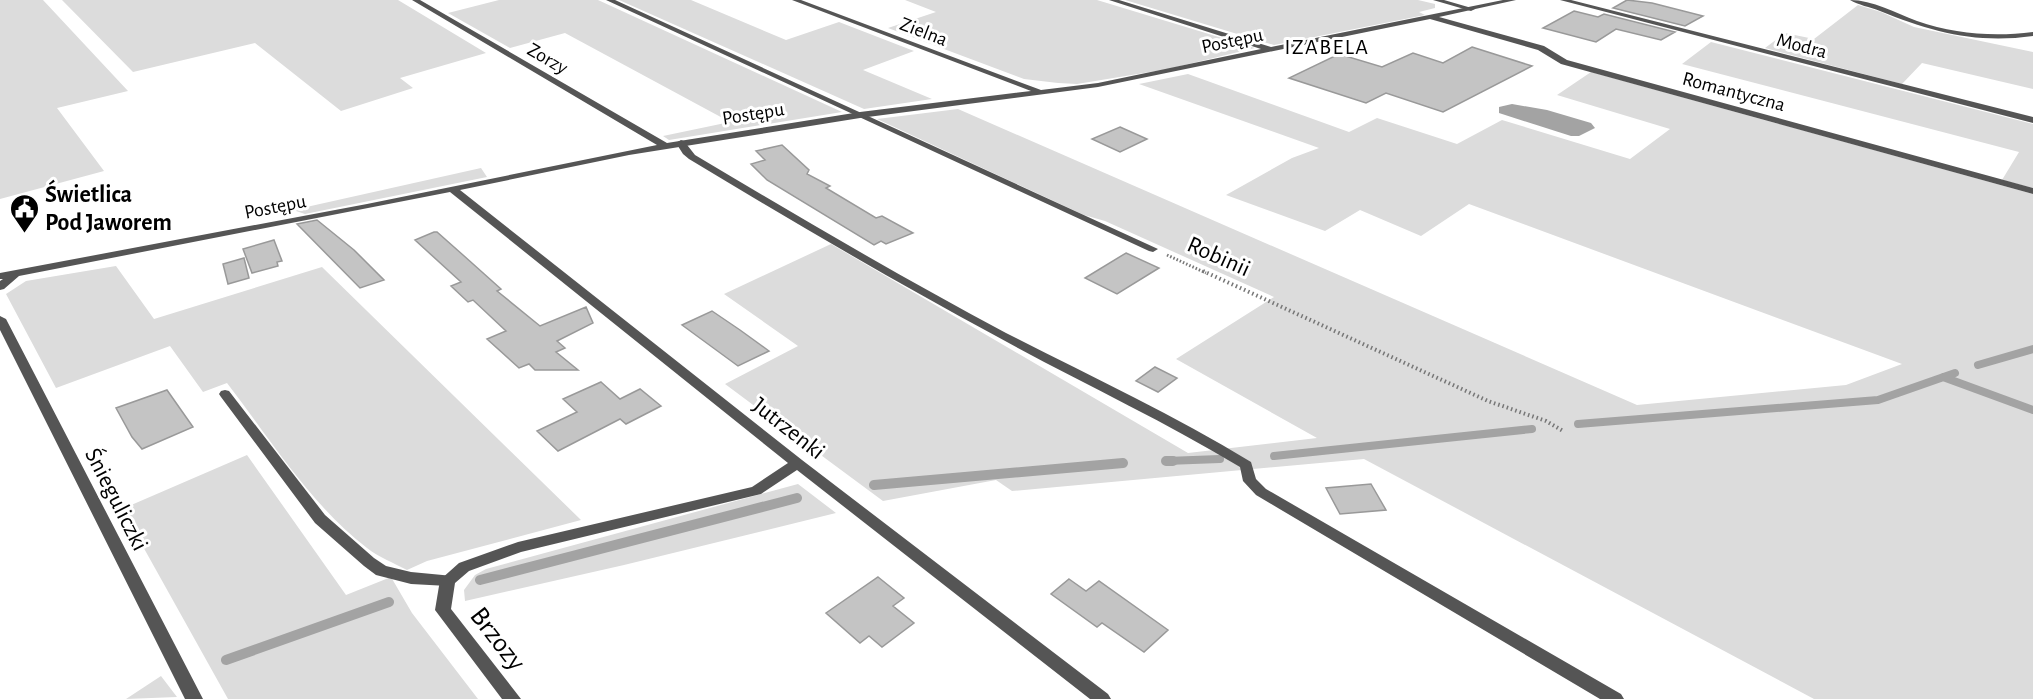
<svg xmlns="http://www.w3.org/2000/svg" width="2033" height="699" font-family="'Alegreya Sans',sans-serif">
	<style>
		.green { fill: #dcdcdc }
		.water { fill: #a3a3a3 }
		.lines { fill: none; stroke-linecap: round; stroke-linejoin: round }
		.stream-far1 { stroke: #a3a3a3; stroke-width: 8 }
		.stream { stroke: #a3a3a3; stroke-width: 10 }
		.building { fill: #c4c4c4; stroke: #999; stroke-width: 1.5 }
		.path-far1 { stroke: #777; stroke-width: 3; stroke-dasharray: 1.5 2; stroke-linecap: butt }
		.path { stroke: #777; stroke-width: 4; stroke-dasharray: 1.5 3; stroke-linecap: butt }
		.lane { fill: #555; fill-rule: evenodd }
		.street { fill: #555; fill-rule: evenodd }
		.labels { text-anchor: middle; stroke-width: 6; stroke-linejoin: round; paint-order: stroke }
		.far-street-label { font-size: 20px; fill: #000; stroke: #fff }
		.far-quarter-label { font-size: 22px; letter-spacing: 1.5px; fill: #000; stroke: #fff }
		.poi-label { font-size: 24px; font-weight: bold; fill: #000; stroke: #fff; text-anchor: start }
		.street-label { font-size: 24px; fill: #000; stroke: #fff }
		.near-street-label { font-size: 28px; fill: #000; stroke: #fff }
	</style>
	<rect width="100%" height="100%" fill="#fff"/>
	<!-- green -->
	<path class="green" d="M 0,0 L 43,0 L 128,91 L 57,108 L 104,171 L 0,199 Z
		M 62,0 L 398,0 L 486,53 L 400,78 L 413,88 L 341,111 L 255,43 L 133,72 Z
		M 499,0 L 598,0 L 842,112 L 669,140 L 663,136 L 730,122 L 565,33 L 510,48 L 448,13 Z
		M 619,0 L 691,0 L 786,40 L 839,22 L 914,51 L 863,70 L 932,99 L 864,109 Z
		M 905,0 L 1097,0 L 1255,48 L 1168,69 L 1077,84 L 1058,83 L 1024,79 L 888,28 L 936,12 Z
		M 1125,0 L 1418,0 L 1435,4 L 1435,8 L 1419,12 L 1425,15 L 1274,45 Z
		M 1858,5 L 1881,12 L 1914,27 L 2033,52 L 2033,89 L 1922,63 L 1902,84 L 1765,48 L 1785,33 L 1814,39 Z
		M 1711,42 L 2033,124 L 2033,188 L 2002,180 L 2019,152 L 1682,64 Z
		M 1591,72 L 2033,194 L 2033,699 L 1814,699 L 1364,459 L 1012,491 L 996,480 L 883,501 L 725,384 L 798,346 L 724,294 L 831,244 L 1188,453 L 1317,438 L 1176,359 L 1274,297 L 1105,221 L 1084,215 L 877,119 L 958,109 L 1637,405 L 1846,385 L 1902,364 L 1469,204 L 1421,236 L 1360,210 L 1325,231 L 1226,195 L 1292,158 L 1319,148 L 1139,84 L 1188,74 L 1349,132 L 1377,118 L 1457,144 L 1502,120 L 1630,159 L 1670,129 L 1557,95 Z
		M 481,168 L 487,177 L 305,214 L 293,210 Z
		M 116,266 L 154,319 L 322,267 L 581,520 L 427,561 L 407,570 C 394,563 378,557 367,548 C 310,504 270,439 227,383 L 203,392 L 170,346 L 56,388 L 6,294 L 26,281 Z
		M 247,455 L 346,595 L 391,577 L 412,613 L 478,699 L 228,699 L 122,509 Z
		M 798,484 L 836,513 L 624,565 L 465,601 L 464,590 L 475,575 L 486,569 Z
		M 161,676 L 177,697 L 126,699 Z"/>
	<!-- water -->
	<path class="water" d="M 1512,104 L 1547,110 L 1591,123 L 1595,128 L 1579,136 L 1571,136 L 1499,113 L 1499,107 Z"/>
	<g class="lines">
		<!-- stream-far1 -->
		<path class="stream-far1" d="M 1978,365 L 2033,349
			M 1943,377 L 2033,410
			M 1578,424 L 1878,400 L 1955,373
			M 1274,456 L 1532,429
			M 1166,461 L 1220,459"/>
		<!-- stream -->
		<path class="stream" d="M 1166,461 L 1173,461
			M 874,485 L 1123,463
			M 480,580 L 797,498
			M 226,660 L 389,602"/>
	</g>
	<!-- building -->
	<path class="building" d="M 1627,0 L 1652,3 L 1703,16 L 1685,26 L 1613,8 Z
		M 1574,11 L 1598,17 L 1604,14 L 1675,32 L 1661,40 L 1616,29 L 1596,42 L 1543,28 Z
		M 1472,47 L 1532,66 L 1443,112 L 1386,93 L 1366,103 L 1289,78 L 1339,54 L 1382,67 L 1413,53 L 1443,63 Z
		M 1120,127 L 1147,139 L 1120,152 L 1092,139 Z
		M 782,145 L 809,170 L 807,174 L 830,186 L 826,188 L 876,218 L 882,216 L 913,233 L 886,244 L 881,241 L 874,245 L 767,180 L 751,164 L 765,160 L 756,151 Z
		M 317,220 L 354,250 L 384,280 L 360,288 L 297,224 Z
		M 434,232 L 437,232 L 463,255 L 501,289 L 497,291 L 540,326 L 586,307 L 593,323 L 557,341 L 565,348 L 556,352 L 578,370 L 535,370 L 529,364 L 519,368 L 487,339 L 506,331 L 473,300 L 468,302 L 451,286 L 461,282 L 415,240 Z
		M 274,240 L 282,261 L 277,262 L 278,266 L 252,273 L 243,249 Z
		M 1126,253 L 1159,268 L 1117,294 L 1085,278 Z
		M 244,258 L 249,278 L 228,284 L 223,264 Z
		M 712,311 L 740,330 L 769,351 L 738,366 L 682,325 Z
		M 1155,367 L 1177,378 L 1158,392 L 1136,381 Z
		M 601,382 L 620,399 L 640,389 L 661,406 L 626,424 L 620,419 L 558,451 L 537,431 L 577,412 L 563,399 Z
		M 167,390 L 193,427 L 142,449 L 132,437 L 116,408 Z
		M 1371,484 L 1386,510 L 1340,514 L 1326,488 Z
		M 878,577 L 904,598 L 893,606 L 914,623 L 882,647 L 869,636 L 860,643 L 826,613 Z
		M 1069,579 L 1086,591 L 1099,581 L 1168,630 L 1144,652 L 1102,623 L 1097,627 L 1051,594 Z"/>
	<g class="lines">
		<!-- path-far1 -->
		<path class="path-far1" d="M 1167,255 L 1206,273"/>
		<!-- path -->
		<path class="path" d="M 1203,271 L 1488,401 L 1546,421 L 1563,431"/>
		<!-- lane -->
		<path class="lane" d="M 606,0 L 615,0 L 1158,249 L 1153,252 L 1149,251 Z
			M 1433,0 L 1444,0 L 1475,9 L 1471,11 Z
			M 681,140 L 684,141 L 695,155 C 797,216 901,277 1006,333 C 1088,375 1172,414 1251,462 L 1256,479 L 1266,489 L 1621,694 L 1624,699 L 1600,699 L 1256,495 L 1243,481 L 1240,467 C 1161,419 1077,381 996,336 C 892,280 790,220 689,159 L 683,154 L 676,143 Z
			M 225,390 L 229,391 L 325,515 L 374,558 L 386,566 L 411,572 L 453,576 L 456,580 L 453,584 L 448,586 L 411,584 L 376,575 L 364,566 L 315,523 L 221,397 L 219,394 L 221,391 Z"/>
		<!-- street -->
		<path class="street" d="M 412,0 L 420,0 L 667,143 L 860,112 L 1031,91 L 792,0 L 801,0 L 1041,90 L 1098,83 L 1261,49 L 1109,0 L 1119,0 L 1271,47 L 1503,0 L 1516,0 L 1439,17 L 1544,46 L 1567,60 L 2033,188 L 2033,194 L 1561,64 L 1538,50 L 1430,19 L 1098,87 L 860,118 L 629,155 L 460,190 L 802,460 L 1108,694 L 1111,699 L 1090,699 L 797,470 L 761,494 L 521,552 L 469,571 L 455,583 L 451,609 L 521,699 L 502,699 L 435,610 L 440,580 L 459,563 L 518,542 L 752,487 L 788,463 L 450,192 L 19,276 L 4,289 L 0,290 L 0,281 L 3,279 L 0,279 L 0,273 L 367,204 L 657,145 Z
			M 1560,0 L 1571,0 L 2033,117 L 2033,123 Z
			M 1850,0 C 1873,0 1895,13 1917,21 C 1955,34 1993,37 2033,32 L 2033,36 C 1976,44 1932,32 1880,11 C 1870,7 1858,5 1850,0 Z
			M 0,316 L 6,319 L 203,699 L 185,699 L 0,330 Z"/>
	</g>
	<!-- icons -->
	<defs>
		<symbol id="civic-pin" viewBox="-11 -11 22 30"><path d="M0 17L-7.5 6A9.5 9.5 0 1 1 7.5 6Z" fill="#000" stroke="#fff"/><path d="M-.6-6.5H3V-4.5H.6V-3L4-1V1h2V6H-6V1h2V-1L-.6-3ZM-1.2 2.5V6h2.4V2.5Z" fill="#fff"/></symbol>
	</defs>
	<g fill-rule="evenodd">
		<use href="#civic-pin" x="8" y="192" width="33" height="45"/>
	</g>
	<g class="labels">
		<!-- far-street labels -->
		<g class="far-street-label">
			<text transform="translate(924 31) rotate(21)" y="7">Zielna</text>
			<text transform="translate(1232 40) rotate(-12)" y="7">Postępu</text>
			<text transform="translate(1802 45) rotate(15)" y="7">Modra</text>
			<text transform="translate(548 58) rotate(30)" y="7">Zorzy</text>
			<text transform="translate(1734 91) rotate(15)" y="7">Romantyczna</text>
			<text transform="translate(753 113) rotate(-9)" y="7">Postępu</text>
			<text transform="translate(275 206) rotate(-11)" y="7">Postępu</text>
		</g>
		<!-- far-quarter labels -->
		<g class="far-quarter-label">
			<text x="1327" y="54">IZABELA</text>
		</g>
		<!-- poi labels -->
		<g class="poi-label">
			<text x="45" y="202">Świetlica<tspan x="45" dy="28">Pod Jaworem</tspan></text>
		</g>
		<!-- street labels -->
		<g class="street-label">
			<text transform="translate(1219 256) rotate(24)" y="8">Robinii</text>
			<text transform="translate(789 428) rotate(38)" y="8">Jutrzenki</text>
			<text transform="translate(117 499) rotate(63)" y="8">Śnieguliczki</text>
		</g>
		<!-- near-street labels -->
		<g class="near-street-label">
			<text transform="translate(499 638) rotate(52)" y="10">Brzozy</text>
		</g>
	</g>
</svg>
